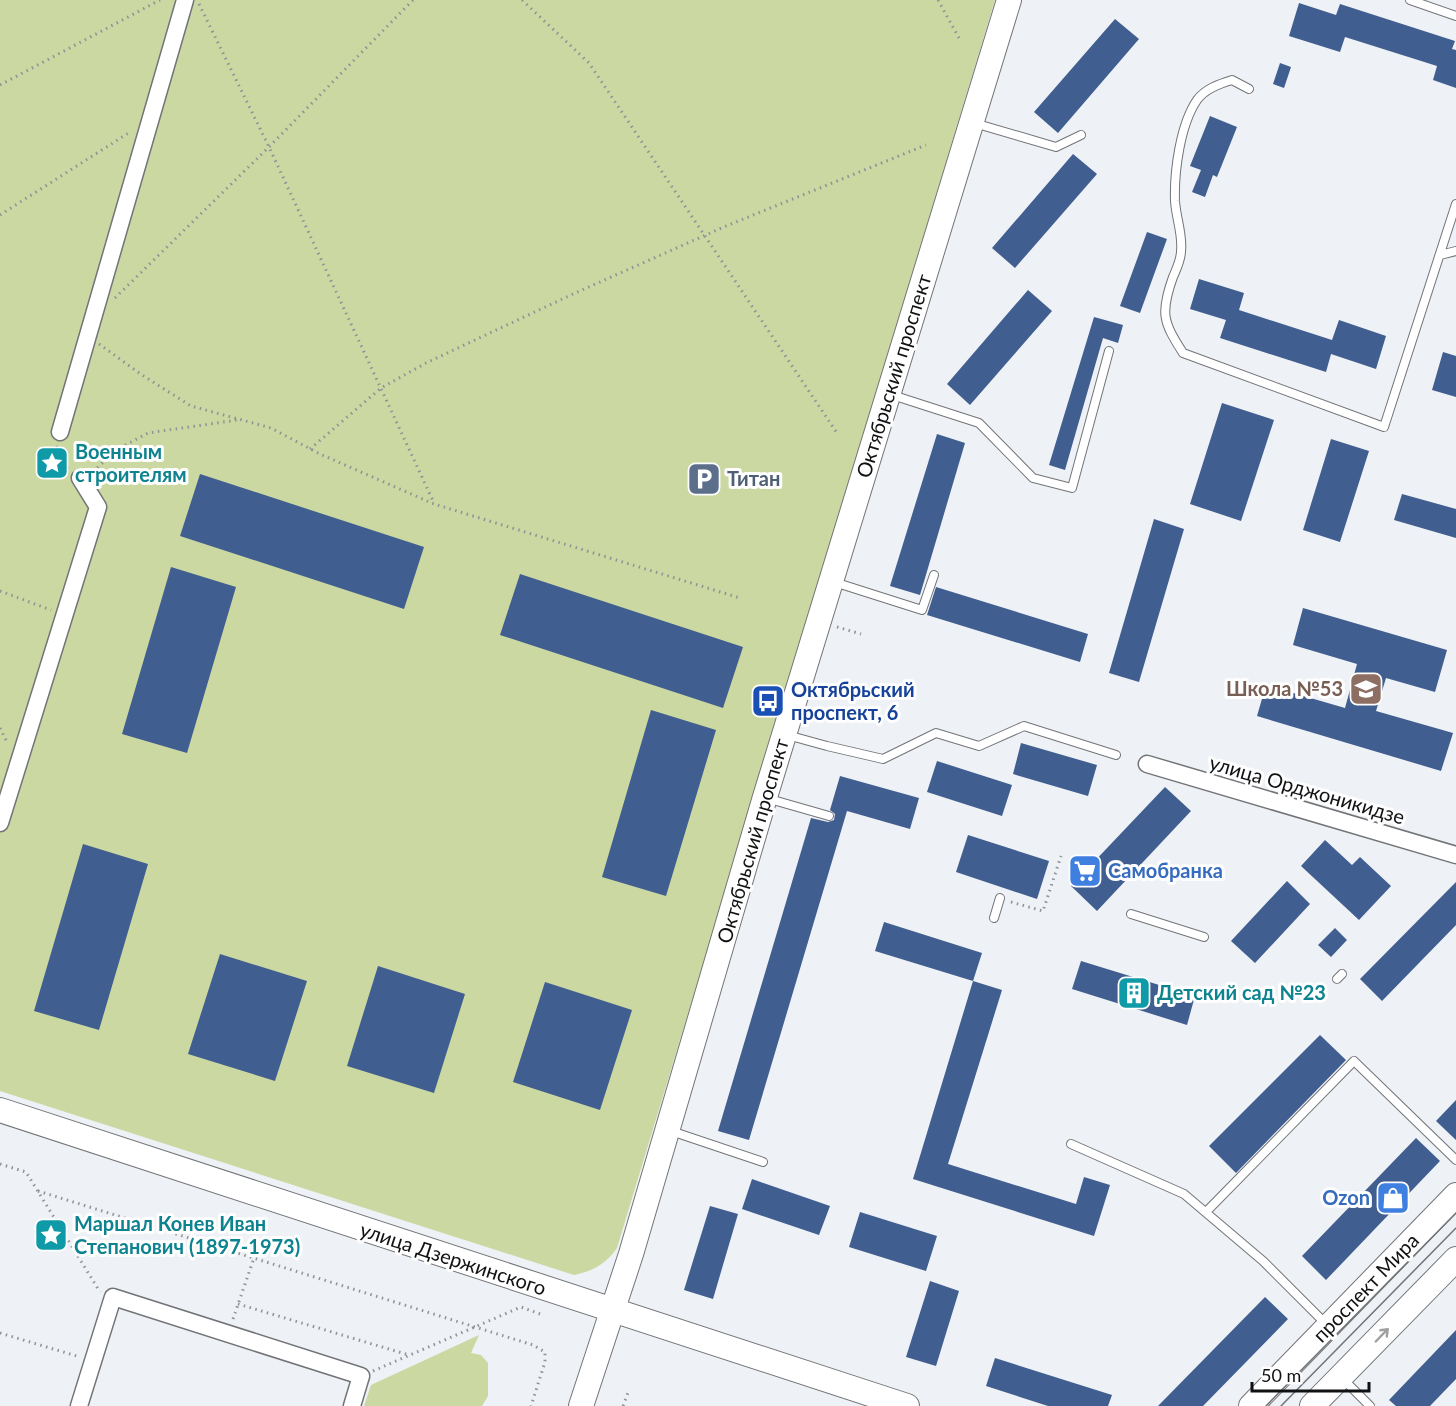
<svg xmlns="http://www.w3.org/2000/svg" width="1456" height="1406" font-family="Lato,sans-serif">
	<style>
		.green { fill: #cbd8a2 }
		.building { fill: #405e8f }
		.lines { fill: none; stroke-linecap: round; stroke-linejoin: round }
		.lane-casing { stroke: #727478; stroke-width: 10 }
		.street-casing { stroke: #727478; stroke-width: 19 }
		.secondary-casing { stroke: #727478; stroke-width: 26 }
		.path { stroke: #909295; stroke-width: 3; stroke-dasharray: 1.5 4.5; stroke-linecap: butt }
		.lane { stroke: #fff; stroke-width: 8 }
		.street { stroke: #fff; stroke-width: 16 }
		.secondary { stroke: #fff; stroke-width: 24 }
		.tram { stroke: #727477; stroke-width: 1.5 }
		.oneway { stroke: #9fa0a0 }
		.labels { text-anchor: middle; stroke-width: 6; stroke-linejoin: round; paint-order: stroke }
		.street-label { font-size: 20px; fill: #101112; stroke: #fefeff }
		.culture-label { font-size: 20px; font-weight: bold; fill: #0d838f; stroke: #fefeff; text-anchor: start }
		.service-label { font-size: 20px; font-weight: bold; fill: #4e5e75; stroke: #fefeff; text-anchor: start }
		.education-label { font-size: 20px; font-weight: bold; fill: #785e54; stroke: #fefeff; text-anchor: end }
		.transit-label { font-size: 20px; font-weight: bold; fill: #164399; stroke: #fefeff; text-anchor: start }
		.shop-label { font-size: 20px; font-weight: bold; fill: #366cbe; stroke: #fefeff; text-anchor: start }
	</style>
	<rect width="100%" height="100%" fill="#eef1f5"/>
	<!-- green -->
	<path class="green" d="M 0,0 L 995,0 L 617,1248 C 606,1264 593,1271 574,1275 L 0,1091 Z
		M 479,1335 L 471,1353 L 481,1355 L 488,1363 L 488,1396 L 482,1406 L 364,1406 L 371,1385 Z"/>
	<!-- building -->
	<path class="building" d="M 1299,3 L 1336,15 L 1340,4 L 1455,41 L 1452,49 L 1456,50 L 1456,88 L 1433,80 L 1437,66 L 1345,37 L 1340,52 L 1289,36 Z
		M 1115,19 L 1139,39 L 1058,133 L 1034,112 Z
		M 1280,63 L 1291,67 L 1284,88 L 1273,84 Z
		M 1210,116 L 1237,127 L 1217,177 L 1213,175 L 1205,197 L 1192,192 L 1201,170 L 1190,166 Z
		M 1073,154 L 1097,174 L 1015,268 L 992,248 Z
		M 1147,232 L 1167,239 L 1140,313 L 1120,306 Z
		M 1199,279 L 1244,293 L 1239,310 L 1332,340 L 1339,320 L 1386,336 L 1376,369 L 1331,354 L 1326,372 L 1220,338 L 1226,320 L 1190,309 Z
		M 1028,290 L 1052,311 L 970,405 L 947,384 Z
		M 1094,317 L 1123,325 L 1118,343 L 1103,338 L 1065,470 L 1049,465 Z
		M 1443,352 L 1456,356 L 1456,397 L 1432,390 Z
		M 1222,403 L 1274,420 L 1241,521 L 1190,504 Z
		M 937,434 L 965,443 L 920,595 L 890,586 Z
		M 1331,439 L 1369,451 L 1340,542 L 1303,530 Z
		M 200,474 L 424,547 L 404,609 L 180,536 Z
		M 1402,494 L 1456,509 L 1456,538 L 1394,520 Z
		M 1154,519 L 1184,529 L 1139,682 L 1109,673 Z
		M 171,567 L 236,587 L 187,753 L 122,734 Z
		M 520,574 L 743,647 L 723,708 L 500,635 Z
		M 936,587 L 1088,634 L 1080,662 L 927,615 Z
		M 1303,608 L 1447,650 L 1435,692 L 1386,678 L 1376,711 L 1453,733 L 1441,771 L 1257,716 L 1266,685 L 1345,708 L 1357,664 L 1293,645 Z
		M 651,710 L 716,730 L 666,896 L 602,877 Z
		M 1021,743 L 1097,765 L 1088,796 L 1013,774 Z
		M 937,761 L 1012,785 L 1002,816 L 927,792 Z
		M 840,776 L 919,798 L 910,829 L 847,811 L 749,1140 L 718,1131 L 811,818 L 828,822 L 834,820 L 835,814 L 830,810 Z
		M 1165,787 L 1191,811 L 1097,911 L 1071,886 Z
		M 968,835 L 1049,861 L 1037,899 L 956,872 Z
		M 1325,840 L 1352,865 L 1360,857 L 1391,886 L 1359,920 L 1301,866 Z
		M 83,844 L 148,864 L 99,1030 L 34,1011 Z
		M 1287,881 L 1310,904 L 1255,963 L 1231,941 Z
		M 1456,882 L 1456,925 L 1382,1001 L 1360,979 Z
		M 884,922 L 982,953 L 973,981 L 875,951 Z
		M 1335,928 L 1347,940 L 1331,957 L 1318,945 Z
		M 220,954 L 307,981 L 275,1081 L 188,1054 Z
		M 1081,961 L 1195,996 L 1187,1025 L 1072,989 Z
		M 378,966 L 465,994 L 434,1093 L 347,1066 Z
		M 973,981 L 1002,990 L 948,1164 L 1076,1204 L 1084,1177 L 1110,1185 L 1094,1236 L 913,1179 Z
		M 545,982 L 632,1010 L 600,1110 L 513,1082 Z
		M 1320,1035 L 1346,1060 L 1236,1173 L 1209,1146 Z
		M 1456,1100 L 1456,1140 L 1436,1121 Z
		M 1416,1138 L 1440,1161 L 1326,1280 L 1302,1256 Z
		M 752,1179 L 830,1206 L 819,1235 L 742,1209 Z
		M 710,1206 L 738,1214 L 713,1299 L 684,1290 Z
		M 860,1212 L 937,1236 L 926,1271 L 849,1247 Z
		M 930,1281 L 959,1291 L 936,1366 L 906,1357 Z
		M 1265,1297 L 1288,1319 L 1203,1406 L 1158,1406 Z
		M 1456,1330 L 1456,1379 L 1430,1406 L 1396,1406 L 1389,1400 Z
		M 995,1358 L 1112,1395 L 1108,1406 L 1048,1406 L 986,1386 Z"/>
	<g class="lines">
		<defs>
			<path id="lane" d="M 1410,0 L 1456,16
				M 1249,89 L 1232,80 C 1219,84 1205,89 1197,100 C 1180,125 1174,172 1175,201 C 1176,218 1183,235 1181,251 C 1181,260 1176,270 1173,277 C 1160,313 1163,322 1183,353 L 1384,427 L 1456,204
				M 974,123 L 1056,147 L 1081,135
				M 1440,255 L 1456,251
				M 889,394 L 979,423 L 1033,478 L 1072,488 L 1109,351
				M 834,582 L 922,610 L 934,575
				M 787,735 L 827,746 L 883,759 L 936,733 L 979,746 L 1024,726 L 1116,755
				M 766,798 L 829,816
				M 1131,914 L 1204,937
				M 994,918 L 1000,898
				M 1337,979 L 1342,974
				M 668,1130 L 763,1162
				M 1071,1144 L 1184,1194 L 1263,1261 L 1327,1325
				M 1206,1212 L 1354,1061 L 1456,1160
				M 1343,1379 L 1370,1406"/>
			<path id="street" d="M 60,432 L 185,0
				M 1147,764 L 1456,855
				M 0,823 L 98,507 L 80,478
				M 79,1406 L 113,1297 L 361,1376 L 352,1406"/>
			<path id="secondary" d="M 0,1110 L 907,1406
				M 581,1406 L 631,1254 L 765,797 L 1009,0
				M 1251,1406 L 1456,1195
				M 1312,1406 L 1456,1259"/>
		</defs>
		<!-- lane casing -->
		<use href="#lane" class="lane-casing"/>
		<!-- street casing -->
		<use href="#street" class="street-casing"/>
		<!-- secondary casing -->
		<use href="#secondary" class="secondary-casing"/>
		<!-- path -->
		<path class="path" d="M 522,0 L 589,63 L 837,433
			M 938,0 L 959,38
			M 199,4 L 269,147 L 434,503
			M 0,85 L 160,0
			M 0,215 L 130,132
			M 115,298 L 269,147 L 413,0
			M 99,344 L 142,375 L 191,406 L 271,428 L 320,454 L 434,504 L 740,598
			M 56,446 L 68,469
			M 310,449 L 381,388 L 426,363 L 573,294 L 726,226 L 926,145
			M 93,472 L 116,450 L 148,433 L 237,420
			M 0,591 L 51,610
			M 837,627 L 861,634
			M 0,728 L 8,744
			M 1011,902 L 1043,911 L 1061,856
			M 0,1164 L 26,1172 L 100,1292
			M 38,1191 L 533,1345 L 545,1352 L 545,1362 L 531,1406
			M 238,1304 L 409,1355
			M 233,1319 L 254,1258
			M 0,1333 L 80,1357
			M 373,1371 L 521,1307 L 540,1314
			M 623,1406 L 629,1390"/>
		<!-- lane -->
		<use href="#lane" class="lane"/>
		<!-- street -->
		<use href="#street" class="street"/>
		<!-- secondary -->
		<use href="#secondary" class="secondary"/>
		<!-- tram -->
		<path class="tram" d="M 1266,1406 L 1456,1213
			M 1281,1406 L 1456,1228"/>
	</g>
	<!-- one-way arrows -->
	<defs><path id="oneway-shaft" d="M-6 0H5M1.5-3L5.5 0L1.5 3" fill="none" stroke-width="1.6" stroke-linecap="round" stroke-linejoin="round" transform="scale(1.5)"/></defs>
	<use class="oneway" href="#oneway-shaft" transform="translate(1382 1335) rotate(-46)"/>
	<!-- icons -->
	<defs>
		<symbol id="sight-square" viewBox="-11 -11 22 22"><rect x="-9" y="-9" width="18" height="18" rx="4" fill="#0f9aa8" stroke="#fefeff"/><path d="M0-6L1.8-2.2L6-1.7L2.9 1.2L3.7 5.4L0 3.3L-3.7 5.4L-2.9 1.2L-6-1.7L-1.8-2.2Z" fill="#fff"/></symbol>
		<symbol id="parking-square" viewBox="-11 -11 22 22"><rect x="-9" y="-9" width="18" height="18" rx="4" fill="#5c6f8a" stroke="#fefeff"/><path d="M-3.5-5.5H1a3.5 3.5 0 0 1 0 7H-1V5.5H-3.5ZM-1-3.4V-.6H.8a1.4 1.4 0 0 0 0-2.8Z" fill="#fff"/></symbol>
		<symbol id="school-square" viewBox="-11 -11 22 22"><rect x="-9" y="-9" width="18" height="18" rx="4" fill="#8d6e63" stroke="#fefeff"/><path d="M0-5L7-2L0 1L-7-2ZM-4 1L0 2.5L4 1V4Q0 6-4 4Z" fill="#fff"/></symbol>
		<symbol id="bus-square" viewBox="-11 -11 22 22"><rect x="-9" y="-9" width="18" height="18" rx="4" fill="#1a4fb4" stroke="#fefeff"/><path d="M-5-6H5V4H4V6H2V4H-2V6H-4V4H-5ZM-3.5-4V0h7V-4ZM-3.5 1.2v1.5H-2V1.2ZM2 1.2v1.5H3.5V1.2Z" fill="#fff"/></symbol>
		<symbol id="supermarket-square" viewBox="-11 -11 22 22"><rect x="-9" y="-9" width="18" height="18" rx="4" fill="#3f7fe0" stroke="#fefeff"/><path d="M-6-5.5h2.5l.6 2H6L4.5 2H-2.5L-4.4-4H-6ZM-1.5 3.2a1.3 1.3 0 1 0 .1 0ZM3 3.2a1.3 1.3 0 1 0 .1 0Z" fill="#fff"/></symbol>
		<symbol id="building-square" viewBox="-11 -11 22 22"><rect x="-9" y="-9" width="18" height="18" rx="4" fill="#0f9aa8" stroke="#fefeff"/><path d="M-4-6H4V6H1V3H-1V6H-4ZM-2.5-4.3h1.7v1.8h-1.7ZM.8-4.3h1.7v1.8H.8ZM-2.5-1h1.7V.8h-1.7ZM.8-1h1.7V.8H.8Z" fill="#fff"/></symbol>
		<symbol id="shop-square" viewBox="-11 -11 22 22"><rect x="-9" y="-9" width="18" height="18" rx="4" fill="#3f7fe0" stroke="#fefeff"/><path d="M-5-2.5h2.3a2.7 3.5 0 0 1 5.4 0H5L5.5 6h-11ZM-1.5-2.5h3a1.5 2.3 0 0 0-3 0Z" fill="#fff"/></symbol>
	</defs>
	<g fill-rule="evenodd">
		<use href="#sight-square" x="33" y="444" width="38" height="38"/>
		<use href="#parking-square" x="685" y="460" width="38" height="38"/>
		<use href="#school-square" x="1347" y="670" width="38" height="38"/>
		<use href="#bus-square" x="749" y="682" width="38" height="38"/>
		<use href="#supermarket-square" x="1066" y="852" width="38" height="38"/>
		<use href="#building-square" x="1115" y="974" width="38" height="38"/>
		<use href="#shop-square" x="1374" y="1179" width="38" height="38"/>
		<use href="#sight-square" x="32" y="1216" width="38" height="38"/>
	</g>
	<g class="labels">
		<!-- street labels -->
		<g class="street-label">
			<text transform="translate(894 376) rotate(-73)" y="7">Октябрьский проспект</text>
			<text transform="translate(1307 790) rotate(16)" y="7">улица Орджоникидзе</text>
			<text transform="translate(753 841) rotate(-74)" y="7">Октябрьский проспект</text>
			<text transform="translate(453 1259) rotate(18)" y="7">улица Дзержинского</text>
			<text transform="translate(1366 1288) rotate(-46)" y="7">проспект Мира</text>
		</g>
		<!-- culture labels -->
		<g class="culture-label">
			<text x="75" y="459">Военным<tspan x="75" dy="23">строителям</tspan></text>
			<text x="1157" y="1000">Детский сад №23</text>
			<text x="74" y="1231">Маршал Конев Иван<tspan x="74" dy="23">Степанович (1897-1973)</tspan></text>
		</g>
		<!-- service labels -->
		<g class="service-label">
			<text x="727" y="486">Титан</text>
		</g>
		<!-- education labels -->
		<g class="education-label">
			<text x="1343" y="696">Школа №53</text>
		</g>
		<!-- transit labels -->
		<g class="transit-label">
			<text x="791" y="697">Октябрьский<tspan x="791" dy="23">проспект, 6</tspan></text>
		</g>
		<!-- shop labels -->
		<g class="shop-label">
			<text x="1108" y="878">Самобранка</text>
			<text x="1370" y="1205" text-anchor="end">Ozon</text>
		</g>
	</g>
	<!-- scale -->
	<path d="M1252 1382v9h117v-9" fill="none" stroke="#101112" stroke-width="3"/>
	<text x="1261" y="1382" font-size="18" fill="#101112" stroke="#fefeff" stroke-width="4.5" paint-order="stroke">50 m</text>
</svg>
